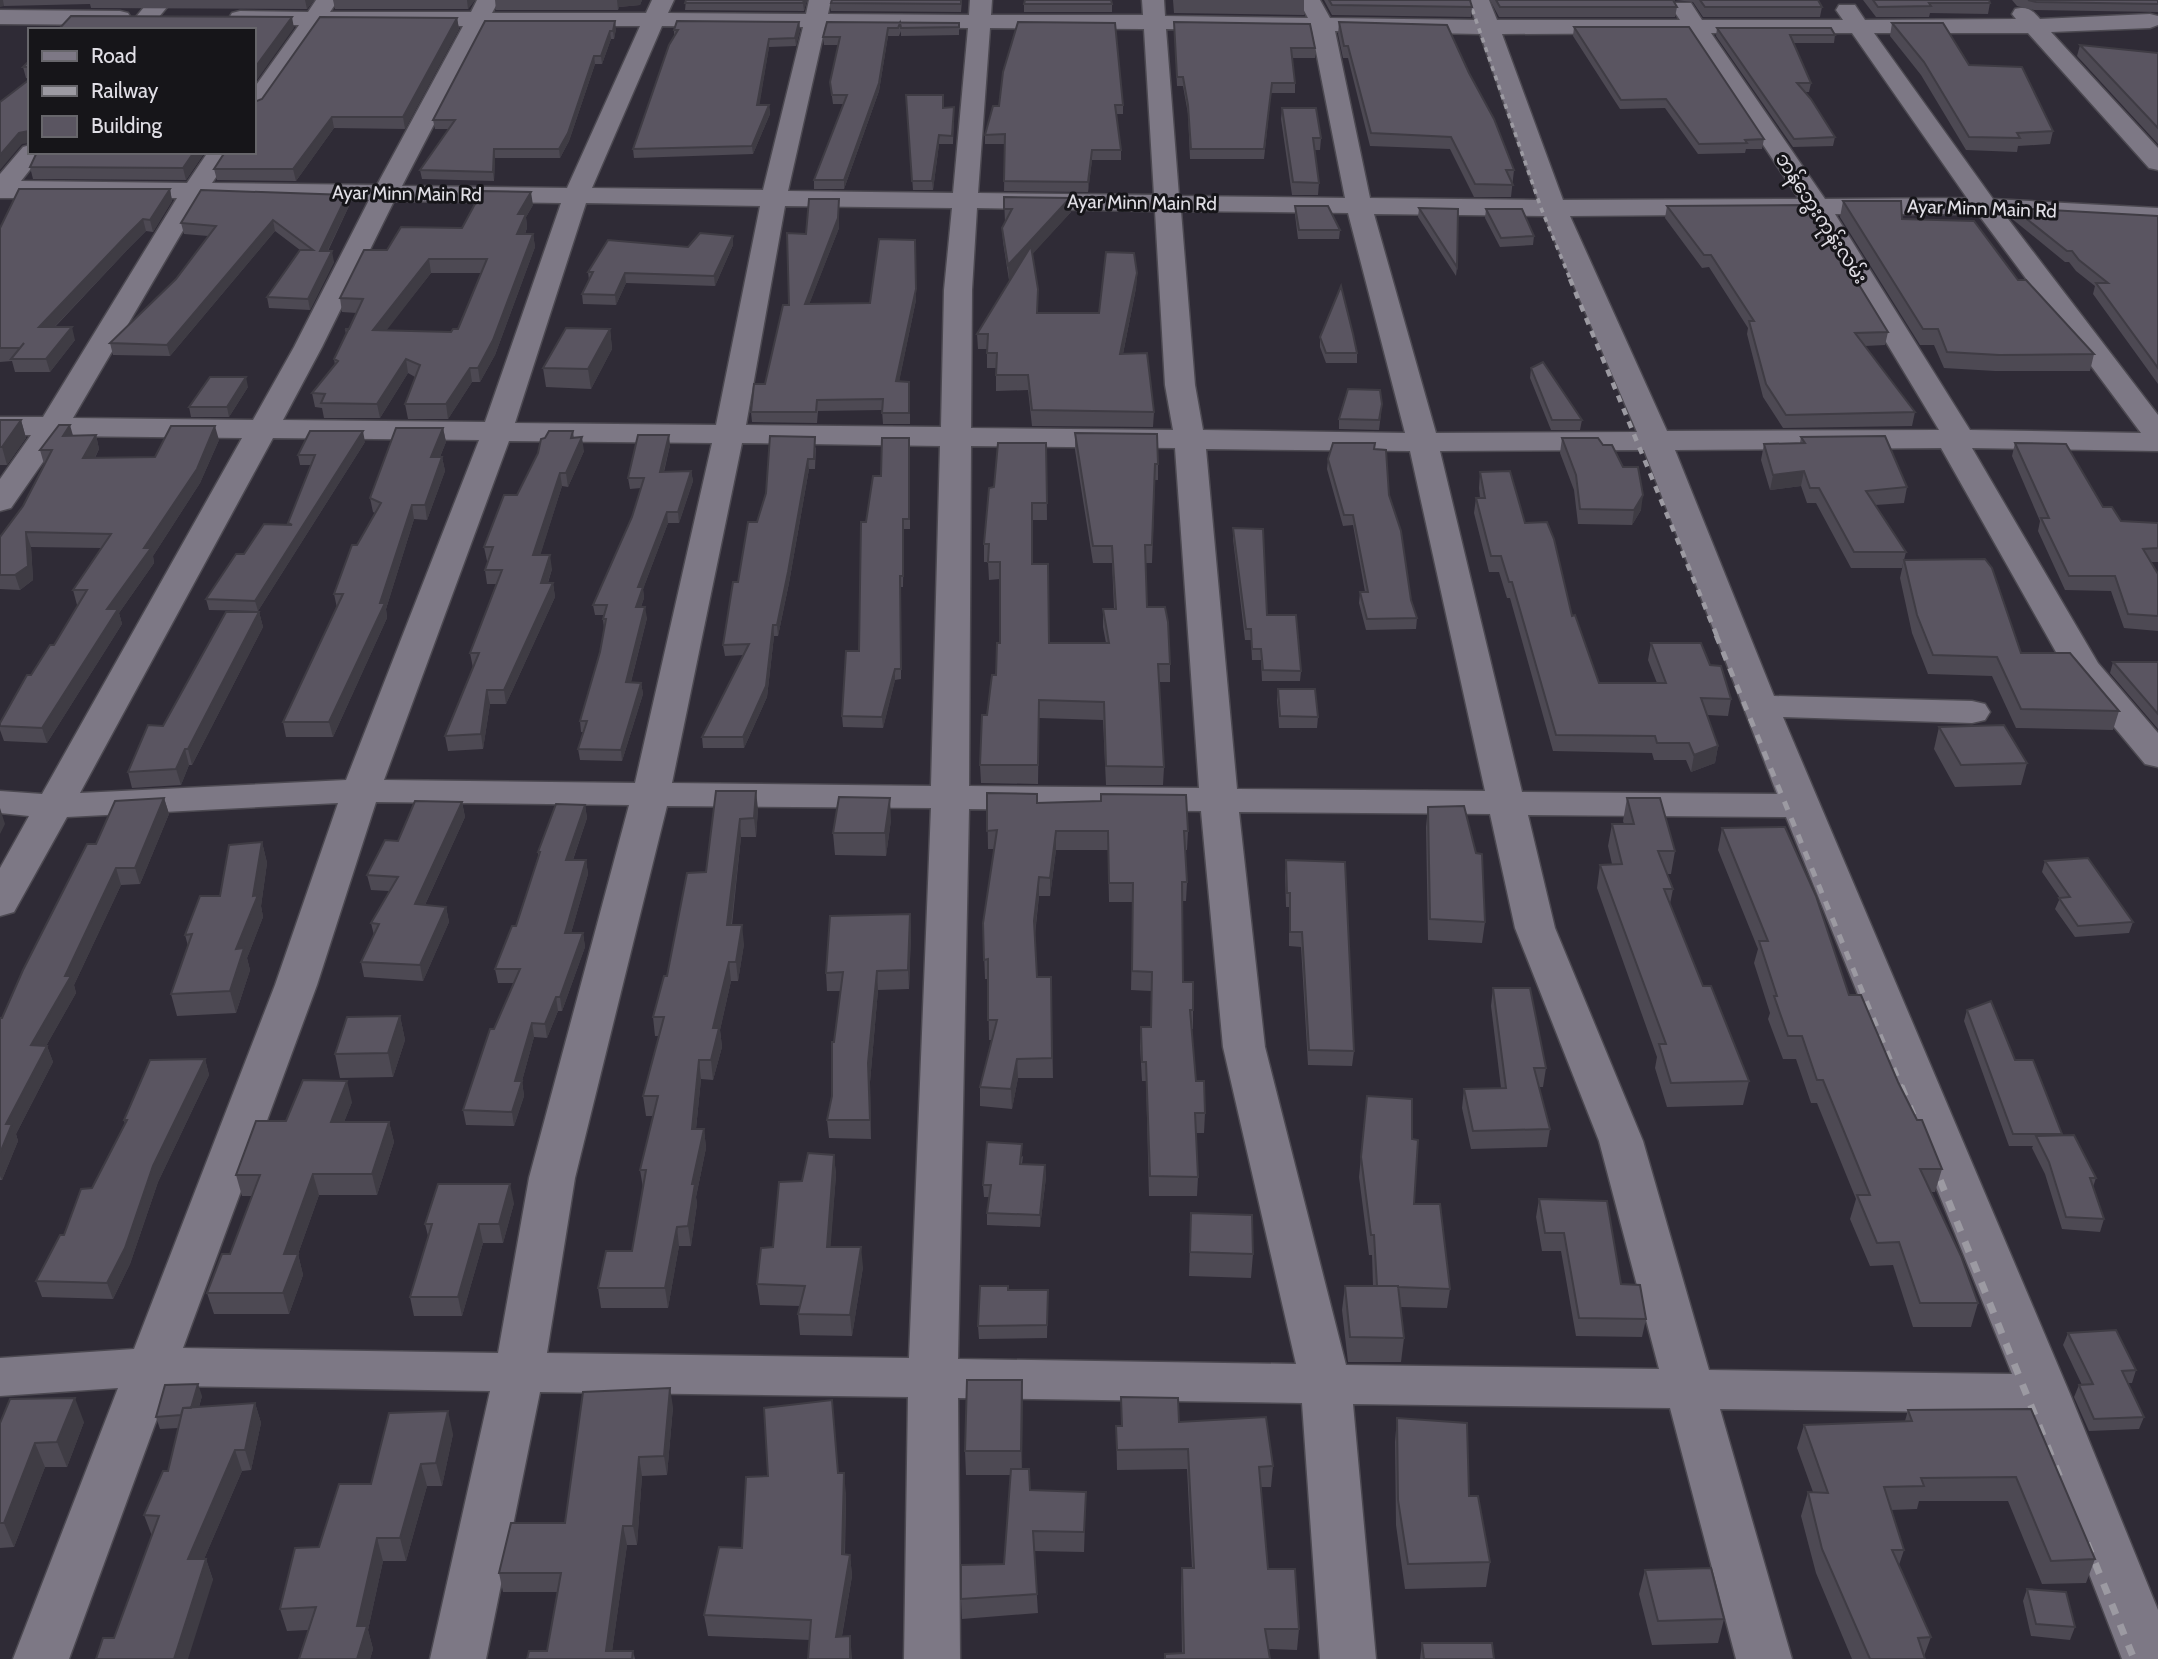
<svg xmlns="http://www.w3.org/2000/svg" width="2158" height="1659" font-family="Cabin,'Noto Sans Myanmar',sans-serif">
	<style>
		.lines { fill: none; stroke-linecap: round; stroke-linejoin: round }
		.minor-casing { stroke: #4c4951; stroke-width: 3 }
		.minor { fill: #7d7885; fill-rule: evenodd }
		.rail-far3 { stroke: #9c9aa2; stroke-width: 3.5; stroke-dasharray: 5 5; stroke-linecap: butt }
		.rail-far2 { stroke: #9c9aa2; stroke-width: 4.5; stroke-dasharray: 7 7; stroke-linecap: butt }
		.rail-far1 { stroke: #9c9aa2; stroke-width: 5; stroke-dasharray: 9 9; stroke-linecap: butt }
		.rail { stroke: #9c9aa2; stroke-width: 7; stroke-dasharray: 11 11; stroke-linecap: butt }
		.wall { fill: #4d4953; fill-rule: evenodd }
		.shaded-wall { fill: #3f3c44 }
		.building { fill: #5a5561; stroke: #3f3c44; stroke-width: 2; fill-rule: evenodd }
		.labels { text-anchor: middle; stroke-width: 6; stroke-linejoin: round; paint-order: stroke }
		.far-street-label { font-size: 19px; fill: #e1dfe6; stroke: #161519 }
	</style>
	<rect width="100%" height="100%" fill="#2f2b36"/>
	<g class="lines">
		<defs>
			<path id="minor" d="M 150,0 L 173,0 L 148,30 L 125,30 Z
				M 316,0 L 334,0 L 336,3 L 330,12 L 471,12 L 477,0 L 499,0 L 492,13 L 646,13 L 652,0 L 674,0 L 668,13 L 806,14 L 809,0 L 831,0 L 828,14 L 969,15 L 970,0 L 992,0 L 991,15 L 1143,15 L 1142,0 L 1164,0 L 1165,16 L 1308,18 L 1300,3 L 1302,0 L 1320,0 L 1330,18 L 1475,20 L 1469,3 L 1471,0 L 1489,0 L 1497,20 L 1680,20 L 1672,8 L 1675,3 L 1691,3 L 1702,20 L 1843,20 L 1836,10 L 1839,5 L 1855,5 L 1865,20 L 2016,19 L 2012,14 L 2015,9 C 2028,6 2032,10 2040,19 L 2150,14 L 2158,16 L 2158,25 L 2150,28 L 2051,32 L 2158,148 L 2158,170 L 2149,168 L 2028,33 L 1874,33 L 1993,199 L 2158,208 L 2158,224 L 2005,215 L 2158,415 L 2158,451 L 1972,448 L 2098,663 L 2158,733 L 2158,767 L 2145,764 L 2065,668 L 1941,448 L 1675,450 L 1774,696 L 1972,701 L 1985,704 L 1990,712 L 1985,720 L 1972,723 L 1783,717 L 2070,1394 L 2158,1610 L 2158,1659 L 2122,1659 L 2027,1413 L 1720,1409 L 1792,1659 L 1736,1659 L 1670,1408 L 1353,1404 L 1376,1659 L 1320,1659 L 1302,1403 L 958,1398 L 960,1659 L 904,1659 L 908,1397 L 540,1392 L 486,1659 L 430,1659 L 490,1391 L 169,1386 L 69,1659 L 13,1659 L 118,1388 L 0,1396 L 0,1358 L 134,1349 L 275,985 L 338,803 L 67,817 L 14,912 L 0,916 L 0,868 L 29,816 L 0,813 L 0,791 L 42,794 L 242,438 L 61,436 L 11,508 L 0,511 L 0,479 L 31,435 L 0,435 L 0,417 L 43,417 L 177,198 L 0,198 L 0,174 L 23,147 L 30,145 L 30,152 L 44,152 L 21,181 L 187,183 L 208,152 L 233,152 L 212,183 L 377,185 L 463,26 L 321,25 L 262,109 L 254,111 L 254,88 L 299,25 L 240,25 L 232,23 L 229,18 L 232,13 L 240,11 L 308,12 ZM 485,26 L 640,26 L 567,188 L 402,186 ZM 662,26 L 803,27 L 763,190 L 592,188 ZM 825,27 L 968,28 L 953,193 L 788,191 ZM 990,28 L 1144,29 L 1154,195 L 978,193 ZM 1166,29 L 1312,31 L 1345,198 L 1179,196 ZM 1335,31 L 1480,34 L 1538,200 L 1370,198 ZM 1689,33 L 1799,199 L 1563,200 L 1502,34 ZM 1711,33 L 1852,33 L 1967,198 L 1825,199 ZM 202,198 L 369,200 L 294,347 L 253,420 L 73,418 ZM 394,201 L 561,203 L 485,422 L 283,420 L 322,347 ZM 586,203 L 760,206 L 716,425 L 515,423 ZM 785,206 L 952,208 L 944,290 L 941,427 L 746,425 ZM 977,208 L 1155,211 L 1165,385 L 1173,430 L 971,428 L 972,290 ZM 1181,211 L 1348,213 L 1405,433 L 1203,430 L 1195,385 ZM 1374,214 L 1544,216 L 1637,432 L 1436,433 ZM 1809,214 L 1939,430 L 1667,431 L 1570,216 ZM 1835,214 L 1978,214 L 2141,433 L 1970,430 ZM 273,438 L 479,440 L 346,780 L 80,793 ZM 509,441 L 712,443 L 635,783 L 384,780 ZM 742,443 L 940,446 L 931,786 L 672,783 ZM 971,446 L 1175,448 L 1199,788 L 969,786 ZM 1206,449 L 1410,451 L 1485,791 L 1237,789 ZM 1644,450 L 1777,794 L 1522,792 L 1440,451 ZM 376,802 L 629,805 L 529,1178 L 498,1353 L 183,1348 L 317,985 ZM 667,806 L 931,808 L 909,1358 L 547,1353 L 575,1178 ZM 969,809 L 1201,811 L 1223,1047 L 1296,1364 L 958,1359 ZM 1239,812 L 1490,814 L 1515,928 L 1599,1141 L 1659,1369 L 1346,1365 L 1265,1047 ZM 1528,815 L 1786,817 L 2012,1374 L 1709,1370 L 1643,1141 L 1555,928 Z
				M 0,10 L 120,11 L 128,13 L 131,18 L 128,23 L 120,25 L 0,24 Z"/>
		</defs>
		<!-- minor casing -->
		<use href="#minor" class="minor-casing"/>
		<!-- minor -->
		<use href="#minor" class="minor"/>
		<!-- rail-far3 -->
		<path class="rail-far3" d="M 1469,0 L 1541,208 L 1571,281"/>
		<!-- rail-far2 -->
		<path class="rail-far2" d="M 1570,279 L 1717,636"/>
		<!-- rail-far1 -->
		<path class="rail-far1" d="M 1716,635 L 1902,1088"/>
		<!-- rail -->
		<path class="rail" d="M 1901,1086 L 1913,1115
			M 1932,1160 L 2063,1485
			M 2087,1543 L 2134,1659"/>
	</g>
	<!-- wall -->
	<path class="wall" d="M 0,0 L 314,0 L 307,9 L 91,8 L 90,4 L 4,6 Z
		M 333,0 L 475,0 L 468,9 L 335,9 Z
		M 495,0 L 642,0 L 640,5 L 619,7 L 618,10 L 496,10 Z
		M 686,0 L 807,0 L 804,11 L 685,10 Z
		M 962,0 L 961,12 L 831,11 L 831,3 Z
		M 1173,0 L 1304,0 L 1304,15 L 1174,13 Z
		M 1324,0 L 1470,0 L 1472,7 L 1471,17 L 1332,15 Z
		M 1490,0 L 1818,0 L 1822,7 L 1820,17 L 1703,17 L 1693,2 L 1675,0 L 1674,2 L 1677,7 L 1675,17 L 1499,17 Z
		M 1863,0 L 1989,0 L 1990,3 L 1988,14 L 1930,13 L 1929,17 L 1876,17 Z
		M 2012,0 L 2158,0 L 2158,12 L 2034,10 L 2017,6 Z
		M 1024,4 L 1112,4 L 1112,12 L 1024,12 Z
		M 457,18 L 459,29 L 405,129 L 334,128 L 296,181 L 217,180 L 214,169 L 262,99 Z
		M 799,22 L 800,30 L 796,46 L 769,47 L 759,105 L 769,105 L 770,114 L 753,154 L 634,158 L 633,149 L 674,36 L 674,30 Z
		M 827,22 L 959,23 L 959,35 L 901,36 L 901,31 L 899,36 L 888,36 L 879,91 L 844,189 L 814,189 L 814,180 L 844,104 L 833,104 L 830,82 L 838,45 L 824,45 L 823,37 Z
		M 1174,22 L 1315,48 L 1315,58 L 1292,58 L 1295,83 L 1295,93 L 1271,93 L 1264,159 L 1190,159 L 1188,114 L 1183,86 L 1177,86 Z
		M 1339,22 L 1514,170 L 1511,197 L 1474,197 L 1450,149 L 1370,146 L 1348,58 L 1343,58 L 1338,34 Z
		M 1892,23 L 1969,65 L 2053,131 L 2050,144 L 2018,146 L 2017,152 L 1966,150 L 1921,75 L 1890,36 Z
		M 1574,27 L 1764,139 L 1762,149 L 1746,149 L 1745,153 L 1698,154 L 1665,108 L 1620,109 L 1573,36 Z
		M 1717,28 L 1835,35 L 1834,43 L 1794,43 L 1811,83 L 1809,92 L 1804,92 L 1835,137 L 1833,146 L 1793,147 L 1716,36 Z
		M 616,29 L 614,39 L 611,39 L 602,64 L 595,64 L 569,141 L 560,158 L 495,158 L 494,181 L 422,179 L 420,170 L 449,129 L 435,129 L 433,120 Z
		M 2080,45 L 2158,53 L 2158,144 L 2077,56 Z
		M 30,60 L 30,79 L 26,78 L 23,67 Z
		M 906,95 L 943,108 L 954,116 L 953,144 L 939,144 L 933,190 L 913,190 Z
		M 1123,105 L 1123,114 L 1116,114 L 1121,150 L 1121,160 L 1092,160 L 1088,192 L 1004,191 L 1005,144 L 985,144 L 985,135 L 993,106 Z
		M 1282,108 L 1321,138 L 1320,150 L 1315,150 L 1319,183 L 1318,195 L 1292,195 L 1281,119 Z
		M 37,152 L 205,152 L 186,180 L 33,179 L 30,167 Z
		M 170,189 L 172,201 L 153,232 L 146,231 L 129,248 L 55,327 L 75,340 L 50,372 L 15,372 L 12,361 L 0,362 L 0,228 Z
		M 1004,197 L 1071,212 L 1032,254 L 1038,289 L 1038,313 L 1099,313 L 1137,273 L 1136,288 L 1123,354 L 1154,412 L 1153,427 L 1032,426 L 1028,390 L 996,391 L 996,368 L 987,368 L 987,349 L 978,349 L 977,334 L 1014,273 L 1009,280 L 1003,242 L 1002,228 L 1005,223 Z
		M 839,199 L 839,228 L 809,304 L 870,303 L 916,300 L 899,381 L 910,392 L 910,424 L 883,424 L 882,410 L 818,411 L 817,423 L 752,422 L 751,412 L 765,384 L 789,305 L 806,234 Z
		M 1843,201 L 1902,219 L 2018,280 L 2094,354 L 2090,371 L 1995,371 L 1944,368 L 1934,345 L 1920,345 L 1840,217 Z
		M 533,205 L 526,217 L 527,228 L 525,234 L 533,234 L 535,247 L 495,355 L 480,382 L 472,382 L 448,419 L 408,419 L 405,404 L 415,377 L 408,373 L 380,418 L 324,418 L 322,408 L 315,407 L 312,393 L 335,365 L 334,359 L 346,334 L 345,329 L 349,329 L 357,313 L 342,312 L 340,298 L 387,250 ZM 431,273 L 481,273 L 458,329 L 451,332 L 386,330 Z
		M 349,206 L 328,251 L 334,262 L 310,310 L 269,308 L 267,297 L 300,250 L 275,231 L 170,356 L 113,355 L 110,343 L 176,279 L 208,236 L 184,234 L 181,223 Z
		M 1295,206 L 1340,230 L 1339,239 L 1298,239 L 1295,215 Z
		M 1667,206 L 1888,332 L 1885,345 L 1865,346 L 1915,412 L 1912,426 L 1783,428 L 1763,397 L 1747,334 L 1748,328 L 1709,267 L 1702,268 L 1665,218 Z
		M 1419,208 L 1457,267 L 1456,276 L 1418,217 Z
		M 2013,208 L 2158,216 L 2158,384 L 2093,294 L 2095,286 L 2076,271 L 2069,262 L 2065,262 L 2011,218 Z
		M 1486,209 L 1534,236 L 1533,245 L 1500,247 L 1485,218 Z
		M 733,236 L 733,245 L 715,286 L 626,283 L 616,305 L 583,304 L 582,294 L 589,280 L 588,272 Z
		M 610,329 L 612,349 L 591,389 L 546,387 L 543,368 Z
		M 1320,337 L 1357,353 L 1357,363 L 1326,363 L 1320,347 Z
		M 1531,368 L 1582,420 L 1580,430 L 1551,430 L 1530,378 Z
		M 248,387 L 229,417 L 191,417 L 189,407 Z
		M 1381,414 L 1379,430 L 1339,429 L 1339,419 Z
		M 0,420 L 21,420 L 26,438 L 7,465 L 0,465 Z
		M 443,428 L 446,442 L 440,457 L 442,457 L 445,471 L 427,520 L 414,519 L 386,609 L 387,618 L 333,737 L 286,737 L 283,722 L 337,608 L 334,594 L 357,545 L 375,513 L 373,512 L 370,498 Z
		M 573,431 L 574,438 L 584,451 L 568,487 L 562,486 L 540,555 L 552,569 L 548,583 L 553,583 L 555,597 L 506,704 L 490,704 L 483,749 L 448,751 L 445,736 L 473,668 L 470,653 L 496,584 L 487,584 L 485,570 L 488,561 L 487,561 L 484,547 L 517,495 L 545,438 Z
		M 1075,433 L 1158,464 L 1158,480 L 1155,480 L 1152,563 L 1145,563 L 1147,607 L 1170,664 L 1170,682 L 1159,682 L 1164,767 L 1163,785 L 1106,785 L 1103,720 L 1039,718 L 1038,784 L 981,783 L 980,765 L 987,715 L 996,675 L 1000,643 L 1000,579 L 989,580 L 988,562 L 984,562 L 984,544 L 994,487 L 1046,443 L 1047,520 L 1032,520 L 1032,564 L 1049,643 L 1106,643 L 1103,627 L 1103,609 L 1114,609 L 1112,563 L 1093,563 L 1075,450 Z
		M 96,435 L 99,449 L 95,458 L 155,457 L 219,440 L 200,483 L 153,556 L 154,563 L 119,613 L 122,624 L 47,743 L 4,741 L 0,730 L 0,723 L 31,675 L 54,645 L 78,605 L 77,605 L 73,590 L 101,548 L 31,547 L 33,580 L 20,590 L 0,589 L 0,537 L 23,506 L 44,464 L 40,450 L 73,436 Z
		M 1801,437 L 1907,487 L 1904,503 L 1875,505 L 1906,552 L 1902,568 L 1851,568 L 1816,503 L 1807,503 L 1801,486 L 1770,490 L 1761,460 L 1764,444 L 1800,443 Z
		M 1562,438 L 1641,510 L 1632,525 L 1578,524 L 1574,490 L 1560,453 Z
		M 365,442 L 258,611 L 209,610 L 206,599 L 244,554 L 288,525 L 288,523 L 311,465 L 300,465 L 298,455 Z
		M 1375,443 L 1374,449 L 1389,495 L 1411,600 L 1417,618 L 1416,629 L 1366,630 L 1359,603 L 1360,592 L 1365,592 L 1353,525 L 1343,526 L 1327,469 L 1328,459 Z
		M 2015,443 L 2121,521 L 2158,523 L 2158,562 L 2151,562 L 2158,574 L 2158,631 L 2124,628 L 2111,591 L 2065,590 L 2038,531 L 2040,521 L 2012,456 Z
		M 670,445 L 664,472 L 691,471 L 693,481 L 679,523 L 668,523 L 643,589 L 644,598 L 641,607 L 647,618 L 631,682 L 641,683 L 643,694 L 622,761 L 580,760 L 578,749 L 584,732 L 581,732 L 580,721 L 600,652 L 604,629 L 603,619 L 604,615 L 595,615 L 593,605 L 632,517 L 641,488 L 630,489 L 628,478 Z
		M 816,447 L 815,469 L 809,469 L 789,583 L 778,636 L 774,636 L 767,697 L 744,748 L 703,748 L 702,737 L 744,655 L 725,656 L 723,645 L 738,582 L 757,522 Z
		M 910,448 L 910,529 L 904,529 L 903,587 L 901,587 L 901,679 L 895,680 L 883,728 L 843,727 L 842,716 L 859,651 L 866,522 L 881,476 Z
		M 1480,472 L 1525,523 L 1572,616 L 1599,683 L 1657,683 L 1648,660 L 1651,643 L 1710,665 L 1731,699 L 1728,716 L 1707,715 L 1718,746 L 1715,763 L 1691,772 L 1686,760 L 1654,760 L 1652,753 L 1553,751 L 1510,598 L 1507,598 L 1499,572 L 1489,572 L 1474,513 L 1476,498 L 1480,498 L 1479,488 Z
		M 1233,528 L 1267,615 L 1301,671 L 1300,681 L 1262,681 L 1261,660 L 1252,660 L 1251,640 L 1245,640 L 1233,539 Z
		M 1904,560 L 2021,653 L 2119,711 L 2113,730 L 2016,728 L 1992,676 L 1928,674 L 1912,633 L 1900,578 Z
		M 259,612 L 263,627 L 192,765 L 189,765 L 181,785 L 132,788 L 128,772 L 163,726 Z
		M 2113,662 L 2158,662 L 2158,729 L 2110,673 Z
		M 1278,689 L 1318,717 L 1317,728 L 1279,728 L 1277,700 Z
		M 1939,727 L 2027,763 L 2021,785 L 1955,787 L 1934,749 Z
		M 716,791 L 758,809 L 756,837 L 741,837 L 732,925 L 744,944 L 738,981 L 731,981 L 720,1030 L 722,1047 L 713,1080 L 701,1079 L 696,1129 L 704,1129 L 706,1148 L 696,1197 L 697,1204 L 691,1246 L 679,1246 L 668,1308 L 601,1308 L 598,1288 L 632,1251 L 643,1188 L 640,1170 L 653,1116 L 646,1116 L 643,1096 L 659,1036 L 655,1036 L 653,1017 L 706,872 Z
		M 987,793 L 1188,831 L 1187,850 L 1185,850 L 1187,882 L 1186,901 L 1182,901 L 1183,982 L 1193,1010 L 1193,1029 L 1192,1029 L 1196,1081 L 1205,1113 L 1204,1133 L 1196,1133 L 1198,1177 L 1197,1196 L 1149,1196 L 1146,1081 L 1142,1081 L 1140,1046 L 1141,1027 L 1151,1027 L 1151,991 L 1131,990 L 1133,902 L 1109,902 L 1108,850 L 1056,850 L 1050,896 L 1039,896 L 1035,935 L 1037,977 L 1051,977 L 1053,1078 L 1018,1078 L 1012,1109 L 980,1106 L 980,1087 L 992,1040 L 989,1040 L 988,979 L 985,979 L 983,923 L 994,849 L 988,849 Z
		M 164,798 L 169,814 L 140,884 L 121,885 L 74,985 L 76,993 L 46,1046 L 47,1046 L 53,1062 L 16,1134 L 18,1141 L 2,1180 L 0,1180 L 0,1018 L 2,1018 L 96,844 Z
		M 1627,798 L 1675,851 L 1671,874 L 1667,874 L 1673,889 L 1670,904 L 1703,986 L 1749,1081 L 1743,1105 L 1667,1107 L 1655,1068 L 1657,1057 L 1597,888 L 1600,865 L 1612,864 L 1608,846 L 1612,824 L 1624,824 L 1623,821 Z
		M 462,802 L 465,817 L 425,905 L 446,907 L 449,922 L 423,981 L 364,977 L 361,962 L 374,935 L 371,923 L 389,891 L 371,890 L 367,875 L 398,841 Z
		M 585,805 L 587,818 L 573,860 L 586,860 L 588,874 L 571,933 L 583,933 L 585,947 L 562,1011 L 558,1011 L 547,1038 L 534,1037 L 522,1081 L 524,1096 L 514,1126 L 466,1125 L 463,1110 L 494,1029 L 514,983 L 498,983 L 495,969 L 516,926 L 538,857 L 538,852 Z
		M 1428,807 L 1476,853 L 1485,922 L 1482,943 L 1428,940 L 1426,827 Z
		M 891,820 L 886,856 L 835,855 L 833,833 Z
		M 1722,828 L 1849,995 L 1898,1082 L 1942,1169 L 1935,1192 L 1931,1192 L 1978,1303 L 1971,1327 L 1913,1327 L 1893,1265 L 1870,1266 L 1850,1219 L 1856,1199 L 1817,1103 L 1811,1103 L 1796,1059 L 1783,1059 L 1768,1019 L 1770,1013 L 1754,963 L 1758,949 L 1718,850 Z
		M 262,842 L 267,863 L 261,906 L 263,917 L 247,958 L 250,970 L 236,1013 L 177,1016 L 171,994 L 188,946 L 185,935 L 220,896 Z
		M 1286,860 L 1354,1051 L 1352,1066 L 1308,1065 L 1301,947 L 1289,946 L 1289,907 L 1286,907 L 1285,875 Z
		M 2045,861 L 2133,922 L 2129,933 L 2075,937 L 2055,909 L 2060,898 L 2042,872 Z
		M 910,914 L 911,932 L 909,989 L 878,990 L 870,1082 L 871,1139 L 829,1138 L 827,1120 L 832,1096 L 841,991 L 827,991 L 826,973 Z
		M 1493,988 L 1546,1068 L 1543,1087 L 1539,1087 L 1550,1129 L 1547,1147 L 1471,1149 L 1462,1108 L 1464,1089 L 1501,1088 L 1491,1006 Z
		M 1967,1010 L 2015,1060 L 2062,1134 L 2096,1178 L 2093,1187 L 2104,1219 L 2100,1232 L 2062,1229 L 2045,1174 L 2032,1148 L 2033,1146 L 2009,1146 L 1964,1021 Z
		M 400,1016 L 405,1040 L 393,1077 L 340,1078 L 335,1054 Z
		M 205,1059 L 209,1075 L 158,1182 L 130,1264 L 113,1299 L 42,1297 L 36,1281 L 92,1188 L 125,1124 L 124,1120 Z
		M 1367,1096 L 1450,1289 L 1447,1308 L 1400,1307 L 1404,1338 L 1401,1362 L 1348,1362 L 1342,1310 L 1345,1286 L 1373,1286 L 1372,1255 L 1369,1255 L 1359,1177 Z
		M 352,1102 L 344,1122 L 389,1122 L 394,1142 L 377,1195 L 319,1195 L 298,1254 L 303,1275 L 289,1314 L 214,1314 L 207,1293 L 230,1254 L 252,1196 L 242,1196 L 236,1175 L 286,1121 Z
		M 834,1155 L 836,1175 L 830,1247 L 863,1267 L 852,1336 L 800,1335 L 798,1314 L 800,1306 L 760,1305 L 757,1284 L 802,1181 Z
		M 1023,1156 L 1022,1164 L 1045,1165 L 1046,1177 L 1040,1227 L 987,1225 L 987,1213 L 989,1197 L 984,1197 L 983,1185 Z
		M 1539,1199 L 1646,1319 L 1642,1337 L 1576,1336 L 1561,1251 L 1542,1251 L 1536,1217 Z
		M 514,1203 L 503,1243 L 483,1243 L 462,1316 L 414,1316 L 410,1297 L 428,1236 L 425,1224 Z
		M 1191,1213 L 1253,1254 L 1251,1278 L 1189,1276 Z
		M 1048,1290 L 1047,1338 L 979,1339 L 978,1326 Z
		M 2068,1333 L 2136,1370 L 2132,1383 L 2127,1383 L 2144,1417 L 2139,1429 L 2089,1431 L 2074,1397 L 2079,1385 L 2082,1385 L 2063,1345 Z
		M 1022,1380 L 1022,1469 L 1030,1490 L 1086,1492 L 1084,1552 L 1034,1551 L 1038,1613 L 962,1619 L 961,1599 L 1004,1564 L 1011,1475 L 966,1475 L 965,1451 Z
		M 202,1396 L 199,1407 L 255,1403 L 261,1423 L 251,1470 L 242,1471 L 204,1559 L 206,1559 L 213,1580 L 114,1638 L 152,1536 L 144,1515 L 168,1471 L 178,1428 L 160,1429 L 156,1417 Z
		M 1121,1397 L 1179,1422 L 1273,1466 L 1271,1487 L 1261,1487 L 1268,1569 L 1299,1629 L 1297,1650 L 1268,1649 L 1270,1659 L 1165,1659 L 1165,1654 L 1182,1653 L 1181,1588 L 1182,1568 L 1192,1568 L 1187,1469 L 1117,1470 L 1116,1426 L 1121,1426 Z
		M 673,1407 L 667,1475 L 642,1476 L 637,1545 L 627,1545 L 612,1651 L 633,1651 L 635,1659 L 527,1659 L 547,1651 L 557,1592 L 503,1592 L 499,1573 L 565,1523 Z
		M 2031,1409 L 2095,1559 L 2086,1583 L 2042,1584 L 2008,1501 L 1919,1501 L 1917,1509 L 1891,1510 L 1904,1550 L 1899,1565 L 1931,1637 L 1924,1656 L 1925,1659 L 1852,1659 L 1816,1573 L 1801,1516 L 1808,1492 L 1813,1492 L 1797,1448 L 1804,1425 L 1905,1421 L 1908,1410 Z
		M 1397,1418 L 1469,1496 L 1490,1562 L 1486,1587 L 1405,1589 L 1396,1525 L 1395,1442 Z
		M 84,1422 L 67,1467 L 45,1467 L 14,1547 L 0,1548 L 0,1423 Z
		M 453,1434 L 442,1486 L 427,1486 L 406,1561 L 383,1561 L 368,1630 L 373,1649 L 370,1659 L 299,1659 L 308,1630 L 287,1631 L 280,1609 L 319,1547 L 371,1484 Z
		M 838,1473 L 846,1494 L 845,1555 L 850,1555 L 852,1576 L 842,1636 L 810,1640 L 708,1636 L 704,1615 L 742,1548 Z
		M 1645,1570 L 1724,1619 L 1718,1643 L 1652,1645 L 1639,1594 Z
		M 2027,1589 L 2075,1627 L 2070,1640 L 2031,1636 L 2023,1601 Z
		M 1422,1643 L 1494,1659 L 1420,1659 Z"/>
	<!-- shaded-wall -->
	<path class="shaded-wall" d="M 0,0 L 3,0 L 4,6 L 0,7 Z
		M 305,0 L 314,0 L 307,9 Z
		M 467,0 L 475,0 L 468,9 Z
		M 617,0 L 642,0 L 640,5 L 619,7 L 618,10 Z
		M 804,0 L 807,0 L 804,11 L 803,3 Z
		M 292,17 L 294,28 L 254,84 L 254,69 Z
		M 457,18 L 459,29 L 405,129 L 403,117 Z
		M 615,21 L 616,29 L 614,39 L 613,31 Z
		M 799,22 L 800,30 L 796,46 L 795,38 Z
		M 888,28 L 888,36 L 879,91 L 844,189 L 844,180 Z
		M 610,31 L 611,39 L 602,64 L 601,56 Z
		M 769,39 L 769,47 L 758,114 L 757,105 Z
		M 594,56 L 595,64 L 569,141 L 560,158 L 559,149 Z
		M 769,105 L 770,114 L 753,154 L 752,146 Z
		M 332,117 L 334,128 L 296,181 L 293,169 Z
		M 29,131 L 30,143 L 22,144 L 0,170 L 0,155 L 19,133 Z
		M 939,135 L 939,144 L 933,190 L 932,181 Z
		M 494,149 L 495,158 L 494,181 L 493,172 Z
		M 1092,150 L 1092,160 L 1088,192 L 1088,182 Z
		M 194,152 L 205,152 L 186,180 L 183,168 Z
		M 170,189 L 172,201 L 153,232 L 150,220 Z
		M 531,192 L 533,205 L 526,217 L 527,228 L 519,247 L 517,234 L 518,214 Z
		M 347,195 L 349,206 L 322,262 L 320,251 Z
		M 1070,198 L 1071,212 L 1009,280 L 1008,265 Z
		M 839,199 L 839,228 L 805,315 L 805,304 Z
		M 143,219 L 146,231 L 129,248 L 42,340 L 39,327 L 126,236 Z
		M 273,220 L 275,231 L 170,356 L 167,345 Z
		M 533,234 L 535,247 L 495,355 L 480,382 L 478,368 Z
		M 733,236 L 733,245 L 715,286 L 714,276 Z
		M 915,240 L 916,300 L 897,392 L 896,381 Z
		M 332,251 L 334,262 L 310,310 L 308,299 Z
		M 429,259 L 431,273 L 376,344 L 373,330 Z
		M 625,273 L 626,283 L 616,305 L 615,295 Z
		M 1137,273 L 1136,288 L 1120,369 L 1120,354 Z
		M 72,327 L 75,340 L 50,372 L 46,359 Z
		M 610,329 L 612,349 L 591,389 L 588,369 Z
		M 406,359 L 408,373 L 380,418 L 377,404 Z
		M 470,368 L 472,382 L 448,419 L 446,404 Z
		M 246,377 L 248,387 L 229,417 L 227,407 Z
		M 21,420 L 26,438 L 7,465 L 2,447 Z
		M 70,425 L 74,439 L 63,436 Z
		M 215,426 L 219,440 L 200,483 L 153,556 L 154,563 L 119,613 L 122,624 L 47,743 L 42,728 L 107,609 Z
		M 443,428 L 446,442 L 434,471 L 431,457 Z
		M 363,431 L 365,442 L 258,611 L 255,601 Z
		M 96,435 L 99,449 L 87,473 L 83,458 Z
		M 669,435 L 670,445 L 661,482 L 660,472 Z
		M 582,437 L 584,451 L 568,487 L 566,473 Z
		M 442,457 L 445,471 L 427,520 L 425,505 Z
		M 808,459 L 809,469 L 789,583 L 778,636 L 777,625 Z
		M 691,471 L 693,481 L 679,523 L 678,512 Z
		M 1804,471 L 1801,486 L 1770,490 L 1773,475 Z
		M 560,473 L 562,486 L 536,569 L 533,555 Z
		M 1643,495 L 1641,510 L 1632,525 L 1634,510 Z
		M 412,505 L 414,519 L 386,609 L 387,618 L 333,737 L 329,722 L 380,603 Z
		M 667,512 L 668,523 L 643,589 L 644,598 L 637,618 L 636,607 L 638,587 Z
		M 26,532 L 31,547 L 33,580 L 20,590 L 15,575 Z
		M 550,555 L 552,569 L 543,597 L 541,583 Z
		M 553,583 L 555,597 L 506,704 L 504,690 Z
		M 645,607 L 647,618 L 628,693 L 626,682 Z
		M 259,612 L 263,627 L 192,765 L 188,749 Z
		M 773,625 L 774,636 L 767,697 L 744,748 L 743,737 Z
		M 895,669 L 895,680 L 883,728 L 882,717 Z
		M 641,683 L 643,694 L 622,761 L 621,750 Z
		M 487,690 L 490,704 L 483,749 L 481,734 Z
		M 1718,746 L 1715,763 L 1691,772 L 1694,755 Z
		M 185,749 L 189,765 L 181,785 L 176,769 Z
		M 756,791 L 758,809 L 756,837 L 754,818 Z
		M 164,798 L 169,814 L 140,884 L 135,868 Z
		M 890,798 L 891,820 L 886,856 L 885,833 Z
		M 462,802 L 465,817 L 418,920 L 415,904 Z
		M 585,805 L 587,818 L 568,874 L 566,860 Z
		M 0,808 L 5,824 L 0,834 Z
		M 740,819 L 741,837 L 729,944 L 727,925 Z
		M 1056,831 L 1056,850 L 1050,896 L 1050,878 Z
		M 262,842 L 267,863 L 261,906 L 263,917 L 247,958 L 250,970 L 236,1013 L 230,991 L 236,949 L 253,896 Z
		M 586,860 L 588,874 L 567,947 L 565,933 Z
		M 116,868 L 121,885 L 74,985 L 76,993 L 37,1062 L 31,1045 Z
		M 1039,877 L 1039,896 L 1034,940 L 1034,921 Z
		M 446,907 L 449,922 L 423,981 L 420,965 Z
		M 910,914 L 911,932 L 909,989 L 908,970 Z
		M 742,925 L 744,944 L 738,981 L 736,962 Z
		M 583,933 L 585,947 L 562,1011 L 560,997 Z
		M 729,962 L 731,981 L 720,1030 L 722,1047 L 713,1080 L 711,1060 L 713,1028 Z
		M 877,971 L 878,990 L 870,1082 L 871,1139 L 868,1063 Z
		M 556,997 L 558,1011 L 547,1038 L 545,1024 Z
		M 400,1016 L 405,1040 L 393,1077 L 388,1053 Z
		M 532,1023 L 534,1037 L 522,1081 L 524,1096 L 514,1126 L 512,1112 L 515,1081 Z
		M 47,1046 L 53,1062 L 16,1134 L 18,1141 L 2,1180 L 0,1176 L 0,1153 L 6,1124 Z
		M 205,1059 L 209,1075 L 158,1182 L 130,1264 L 113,1299 L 107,1283 L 153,1166 Z
		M 1017,1059 L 1018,1078 L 1012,1109 L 1011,1089 Z
		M 699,1060 L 701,1079 L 694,1148 L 692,1129 Z
		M 347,1081 L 352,1102 L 336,1142 L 331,1122 Z
		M 389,1122 L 394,1142 L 377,1195 L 372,1174 Z
		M 704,1129 L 706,1148 L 696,1197 L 697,1204 L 691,1246 L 688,1226 L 692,1184 Z
		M 834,1155 L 836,1175 L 829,1268 L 827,1247 Z
		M 1045,1165 L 1046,1177 L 1040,1227 L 1040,1215 Z
		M 313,1174 L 319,1195 L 298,1254 L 303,1275 L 289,1314 L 283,1293 L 284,1254 Z
		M 510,1184 L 514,1203 L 503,1243 L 499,1224 Z
		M 479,1224 L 483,1243 L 462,1316 L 458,1297 Z
		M 677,1227 L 679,1246 L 668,1308 L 665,1288 Z
		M 861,1247 L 863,1267 L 852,1336 L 850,1315 Z
		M 1022,1380 L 1023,1404 L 1022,1475 L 1021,1451 Z
		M 198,1384 L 202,1396 L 193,1427 L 189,1415 Z
		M 670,1388 L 673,1407 L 667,1475 L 664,1456 Z
		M 75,1398 L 84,1422 L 67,1467 L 57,1442 Z
		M 255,1403 L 261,1423 L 251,1470 L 245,1450 Z
		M 448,1411 L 453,1434 L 442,1486 L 436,1463 Z
		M 35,1443 L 45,1467 L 14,1547 L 4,1523 Z
		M 235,1450 L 242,1471 L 195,1580 L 188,1559 Z
		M 639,1457 L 642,1476 L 637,1545 L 633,1526 Z
		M 421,1464 L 427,1486 L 406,1561 L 400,1538 Z
		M 844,1473 L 846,1494 L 844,1575 L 842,1554 Z
		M 623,1526 L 627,1545 L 611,1659 L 606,1651 Z
		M 377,1538 L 383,1561 L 368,1630 L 373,1649 L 370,1659 L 357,1659 L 357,1626 Z
		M 850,1555 L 852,1576 L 838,1658 L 836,1637 Z
		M 206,1559 L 213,1580 L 188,1659 L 174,1659 Z
		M 850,1636 L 852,1657 L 852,1659 L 850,1659 Z"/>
	<!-- building -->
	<path class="building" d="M 686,0 L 804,0 L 803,3 L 685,3 Z
		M 832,0 L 961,0 L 961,4 L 831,3 Z
		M 1025,0 L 1111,0 L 1112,4 L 1024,4 Z
		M 1329,0 L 1470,0 L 1472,7 L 1332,5 Z
		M 1496,0 L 1673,0 L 1677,7 L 1500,7 Z
		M 1700,0 L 1818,0 L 1822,7 L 1705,7 Z
		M 1873,0 L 1989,0 L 1990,3 L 1929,3 L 1931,6 L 1878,7 Z
		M 2028,0 L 2158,0 L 2158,4 L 2036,2 Z
		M 71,16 L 292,17 L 254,69 L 254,30 L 58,30 Z
		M 320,17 L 457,18 L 403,117 L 332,117 L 293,169 L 214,169 L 225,152 L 254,152 L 254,102 L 262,99 Z
		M 485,21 L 615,21 L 613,31 L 610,31 L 601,56 L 594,56 L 568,133 L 559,149 L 494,149 L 493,172 L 420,170 L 455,120 L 433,120 Z
		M 677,21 L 799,22 L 795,38 L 769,39 L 757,105 L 769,105 L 752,146 L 633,149 L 669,45 L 678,30 L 674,30 Z
		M 827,22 L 959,23 L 959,27 L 901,28 L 900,23 L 898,28 L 888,28 L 879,83 L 844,180 L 814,180 L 847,95 L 832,95 L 830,82 L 840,37 L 823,37 Z
		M 1018,22 L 1115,23 L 1123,105 L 1115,105 L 1121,150 L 1092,150 L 1088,182 L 1004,181 L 1005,134 L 985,135 L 993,106 L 999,106 L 1003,72 Z
		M 1174,22 L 1310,24 L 1315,48 L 1291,48 L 1295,83 L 1272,83 L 1264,149 L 1191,149 L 1188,105 L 1183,77 L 1177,77 Z
		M 1339,22 L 1447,25 L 1469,73 L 1494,119 L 1514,170 L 1506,170 L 1513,185 L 1475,184 L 1451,137 L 1371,133 L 1348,46 L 1344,46 Z
		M 1892,23 L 1943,23 L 1969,65 L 2022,67 L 2053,131 L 2017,133 L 2020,138 L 1969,137 L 1924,62 Z
		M 1574,27 L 1689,27 L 1764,139 L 1745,140 L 1747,143 L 1699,144 L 1666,99 L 1621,100 Z
		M 1717,28 L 1831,28 L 1835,35 L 1790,35 L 1811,83 L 1797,83 L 1811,99 L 1835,137 L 1794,139 Z
		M 2080,45 L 2158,53 L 2158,128 Z
		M 30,60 L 30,67 L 23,67 Z
		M 30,79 L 30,138 L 29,131 L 19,133 L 0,155 L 0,102 Z
		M 906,95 L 943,95 L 943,108 L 954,107 L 952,136 L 939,135 L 932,181 L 912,181 Z
		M 1282,108 L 1316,108 L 1321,138 L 1313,138 L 1319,183 L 1293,182 Z
		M 37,152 L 194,152 L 183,168 L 30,167 Z
		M 19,189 L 170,189 L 150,220 L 143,219 L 126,236 L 39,327 L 72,327 L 46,359 L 11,359 L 24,343 L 20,348 L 0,348 L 0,228 Z
		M 201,190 L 347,195 L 320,251 L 332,251 L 308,299 L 267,297 L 300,250 L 313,250 L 273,220 L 167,345 L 110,343 L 176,279 L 216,226 L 181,223 Z
		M 482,191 L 531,192 L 518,214 L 526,214 L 517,234 L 533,234 L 493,340 L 478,368 L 470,368 L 446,404 L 405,404 L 420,365 L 406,359 L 377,404 L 321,403 L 325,394 L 312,393 L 338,361 L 334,359 L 348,330 L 345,329 L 349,329 L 363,299 L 340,298 L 364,250 L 387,250 L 401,227 L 462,228 ZM 429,259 L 487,259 L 458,329 L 453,329 L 451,332 L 373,330 Z
		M 1004,197 L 1070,198 L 1008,265 L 1002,228 L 1012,209 L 1004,209 Z
		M 809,199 L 839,199 L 838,218 L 805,304 L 870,303 L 879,239 L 915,240 L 916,289 L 896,381 L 909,382 L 909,413 L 882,413 L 883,399 L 817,400 L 816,412 L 751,412 L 754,384 L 765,384 L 783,305 L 789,305 L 787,233 L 806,234 Z
		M 1843,201 L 1901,201 L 1902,219 L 1974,221 L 2018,280 L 2026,280 L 2094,354 L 1999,355 L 1947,352 L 1938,329 L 1923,329 Z
		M 1810,205 L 1888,332 L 1855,333 L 1915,412 L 1786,415 L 1766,384 L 1749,321 L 1754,321 L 1711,255 L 1704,255 L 1667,206 Z
		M 1295,206 L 1328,206 L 1340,230 L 1299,230 Z
		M 1419,208 L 1458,209 L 1457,267 Z
		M 2013,208 L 2158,216 L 2158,368 L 2096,283 L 2108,283 L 2079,260 L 2072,251 L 2067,251 Z
		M 1486,209 L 1522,209 L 1534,236 L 1501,238 Z
		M 700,233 L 733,236 L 714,276 L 625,273 L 615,295 L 582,294 L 593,272 L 588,272 L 608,240 L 688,247 Z
		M 1031,246 L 1038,289 L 1037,313 L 1099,313 L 1106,252 L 1134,253 L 1137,273 L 1120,354 L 1147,353 L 1154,412 L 1032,410 L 1028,375 L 996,375 L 997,353 L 987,353 L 988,334 L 977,334 Z
		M 1341,286 L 1353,334 L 1357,353 L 1326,353 L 1320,337 Z
		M 566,328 L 610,329 L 588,369 L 543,368 Z
		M 1543,362 L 1582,420 L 1552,420 L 1531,368 Z
		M 210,377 L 246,377 L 227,407 L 189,407 Z
		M 1348,389 L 1380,390 L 1382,404 L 1379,420 L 1339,419 Z
		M 0,420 L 21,420 L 2,447 L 0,447 Z
		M 59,425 L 70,425 L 63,436 L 96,435 L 83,458 L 155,457 L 171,426 L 215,426 L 197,469 L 144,548 L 151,548 L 107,609 L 118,609 L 42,728 L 0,726 L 0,723 L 27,675 L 31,675 L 50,645 L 54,645 L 87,590 L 73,590 L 111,534 L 26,532 L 28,566 L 15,575 L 0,575 L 0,537 L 23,506 L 52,450 L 40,450 Z
		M 396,428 L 443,428 L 431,457 L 442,457 L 425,505 L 412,505 L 380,603 L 385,603 L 329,722 L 283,722 L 343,594 L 334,594 L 352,545 L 357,545 L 381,503 L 370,498 Z
		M 310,431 L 363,431 L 255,601 L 206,599 L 236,554 L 244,554 L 264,524 L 292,525 L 288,523 L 315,455 L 298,455 Z
		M 549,431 L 573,431 L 571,438 L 582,437 L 566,473 L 560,473 L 533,555 L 550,555 L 541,583 L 553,583 L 504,690 L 487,690 L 481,734 L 445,736 L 479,653 L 470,653 L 502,570 L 485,570 L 493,547 L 484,547 L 504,495 L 517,495 L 538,453 L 541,439 L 545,438 Z
		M 1075,433 L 1157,434 L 1158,464 L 1155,464 L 1152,545 L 1145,545 L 1147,607 L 1165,607 L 1168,622 L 1170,664 L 1158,664 L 1164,767 L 1106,766 L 1104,702 L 1039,700 L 1038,765 L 980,765 L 982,715 L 987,715 L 992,675 L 996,675 L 997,643 L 1000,643 L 1000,562 L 988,562 L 989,544 L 984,544 L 989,488 L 994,487 L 998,443 L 1046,443 L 1047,503 L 1032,503 L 1032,564 L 1048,564 L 1049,643 L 1109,643 L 1103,609 L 1116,609 L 1112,546 L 1093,546 Z
		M 638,435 L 669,435 L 660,472 L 691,471 L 678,512 L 667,512 L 638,587 L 643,587 L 636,607 L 645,607 L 626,682 L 641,683 L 621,750 L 578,749 L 587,721 L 580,721 L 600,652 L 606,619 L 603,619 L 607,605 L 593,605 L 632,517 L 644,478 L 628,478 Z
		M 770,436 L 815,437 L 814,459 L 808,459 L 788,572 L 777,625 L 773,625 L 766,686 L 743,737 L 702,737 L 749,644 L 723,645 L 733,582 L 738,582 L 748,522 L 757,522 L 766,493 Z
		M 1885,436 L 1907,487 L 1866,491 L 1906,552 L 1854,552 L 1819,488 L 1810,488 L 1804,471 L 1773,475 L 1764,444 L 1805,443 L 1801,437 Z
		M 882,438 L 909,438 L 909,519 L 903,519 L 903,576 L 900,576 L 901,669 L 895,669 L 882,717 L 842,716 L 846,651 L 859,651 L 861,522 L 866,522 L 873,476 L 881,476 Z
		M 1562,438 L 1598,438 L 1603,445 L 1612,445 L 1623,467 L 1638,467 L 1643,495 L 1634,510 L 1580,509 L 1576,475 Z
		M 1333,443 L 1375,443 L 1374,449 L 1386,450 L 1389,495 L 1401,531 L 1411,600 L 1417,618 L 1367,619 L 1360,592 L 1368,592 L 1353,515 L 1344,515 L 1328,459 Z
		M 2015,443 L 2066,444 L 2103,507 L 2112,507 L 2121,521 L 2158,523 L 2158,548 L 2143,549 L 2158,574 L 2158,616 L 2128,614 L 2115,576 L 2069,576 L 2041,518 L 2049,518 Z
		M 1510,471 L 1525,523 L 1547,522 L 1554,539 L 1572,616 L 1575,615 L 1599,683 L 1666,683 L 1651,643 L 1701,643 L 1710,665 L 1721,666 L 1731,699 L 1701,698 L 1718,746 L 1694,755 L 1689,743 L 1657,743 L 1655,736 L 1556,735 L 1512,582 L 1509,582 L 1501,556 L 1491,556 L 1476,498 L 1485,498 L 1480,472 Z
		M 1233,528 L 1263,529 L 1267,615 L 1296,615 L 1301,671 L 1263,670 L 1261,649 L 1252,649 L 1251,629 L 1246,629 Z
		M 1985,559 L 1992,568 L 2021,653 L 2070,653 L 2119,711 L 2021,709 L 1997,657 L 1933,655 L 1917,615 L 1904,560 Z
		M 226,612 L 259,612 L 188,749 L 185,749 L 176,769 L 128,772 L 148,725 L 163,726 Z
		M 2113,662 L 2158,662 L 2158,714 Z
		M 1278,689 L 1315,689 L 1318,717 L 1280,716 Z
		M 2004,725 L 2027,763 L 1961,765 L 1939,727 Z
		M 716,791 L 756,791 L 754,818 L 740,819 L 727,925 L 742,925 L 736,962 L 729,962 L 713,1028 L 719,1028 L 711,1060 L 699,1060 L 692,1129 L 704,1129 L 692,1184 L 695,1184 L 688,1226 L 677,1227 L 665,1288 L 598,1288 L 606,1251 L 632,1251 L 646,1170 L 640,1170 L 658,1096 L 643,1096 L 664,1017 L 653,1017 L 664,976 L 667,976 L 687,873 L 706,872 Z
		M 987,793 L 1037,794 L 1037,803 L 1101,801 L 1101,794 L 1186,795 L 1188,831 L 1184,831 L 1187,882 L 1182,882 L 1183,982 L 1193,982 L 1193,1010 L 1190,1010 L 1196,1081 L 1204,1081 L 1205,1113 L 1195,1113 L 1198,1177 L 1150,1176 L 1146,1062 L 1142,1062 L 1141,1027 L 1151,1027 L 1152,972 L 1132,971 L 1133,883 L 1109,883 L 1108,831 L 1056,831 L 1050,878 L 1039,877 L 1034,921 L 1037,977 L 1051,977 L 1052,1058 L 1017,1059 L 1011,1089 L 980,1087 L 997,1020 L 988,1020 L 988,959 L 984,960 L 983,923 L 997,830 L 987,831 Z
		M 839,797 L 890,798 L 885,833 L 833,833 Z
		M 164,798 L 135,868 L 116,868 L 65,976 L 71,976 L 31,1045 L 47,1046 L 6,1124 L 12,1124 L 0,1153 L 0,1018 L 2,1018 L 23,970 L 87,844 L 96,844 L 115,801 Z
		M 1627,798 L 1660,798 L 1675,851 L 1658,851 L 1673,889 L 1664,889 L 1703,986 L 1711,986 L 1749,1081 L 1671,1083 L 1659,1044 L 1666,1044 L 1600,865 L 1622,864 L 1612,824 L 1634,824 Z
		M 415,801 L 462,802 L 415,904 L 446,907 L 420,965 L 361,962 L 379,924 L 371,923 L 398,877 L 367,875 L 385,840 L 398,841 Z
		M 556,804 L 585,805 L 566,860 L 586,860 L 565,933 L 583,933 L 560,997 L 556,997 L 545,1024 L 532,1023 L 515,1081 L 522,1081 L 512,1112 L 463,1110 L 490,1029 L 494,1029 L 520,969 L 495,969 L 512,926 L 516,926 L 540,852 L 538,852 Z
		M 1464,806 L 1476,853 L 1482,854 L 1485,922 L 1430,919 L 1428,807 Z
		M 1785,827 L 1816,896 L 1849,995 L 1861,995 L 1898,1082 L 1917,1120 L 1922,1120 L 1942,1169 L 1920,1169 L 1961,1256 L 1978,1303 L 1920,1303 L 1899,1242 L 1877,1243 L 1857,1195 L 1870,1195 L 1823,1080 L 1817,1080 L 1802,1036 L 1788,1036 L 1774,996 L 1777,996 L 1759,941 L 1768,941 L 1722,828 Z
		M 262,842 L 253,896 L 258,895 L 236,949 L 244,948 L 230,991 L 171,994 L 192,934 L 185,935 L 200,896 L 220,896 L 229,845 Z
		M 2088,858 L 2133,922 L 2078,926 L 2059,898 L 2070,897 L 2045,861 Z
		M 1286,860 L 1345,862 L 1354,1051 L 1309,1050 L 1302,932 L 1290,932 L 1290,893 L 1287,893 Z
		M 910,914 L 908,970 L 877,971 L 868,1063 L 870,1120 L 827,1120 L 832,1096 L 832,1042 L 834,1042 L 843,972 L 826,973 L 830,916 Z
		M 1493,988 L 1530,988 L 1546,1068 L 1534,1068 L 1550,1129 L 1473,1131 L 1464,1089 L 1506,1088 Z
		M 1991,1001 L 2015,1060 L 2033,1060 L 2062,1134 L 2013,1134 L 1967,1010 Z
		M 400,1016 L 388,1053 L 335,1054 L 347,1017 Z
		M 205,1059 L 153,1166 L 125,1248 L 107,1283 L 36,1281 L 60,1235 L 64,1235 L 81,1189 L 92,1188 L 127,1120 L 124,1120 L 150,1060 Z
		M 303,1080 L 347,1081 L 331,1122 L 389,1122 L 372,1174 L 313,1174 L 284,1254 L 298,1254 L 283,1293 L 207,1293 L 222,1254 L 230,1254 L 260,1175 L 236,1175 L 256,1121 L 286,1121 Z
		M 1367,1096 L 1412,1099 L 1412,1139 L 1418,1140 L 1414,1204 L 1440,1204 L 1450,1289 L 1398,1287 L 1398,1286 L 1377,1286 L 1374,1235 L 1371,1235 L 1361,1157 Z
		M 2074,1135 L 2096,1178 L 2090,1178 L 2104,1219 L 2066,1217 L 2049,1162 L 2036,1136 Z
		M 987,1142 L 1022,1144 L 1020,1164 L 1045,1165 L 1040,1215 L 987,1213 L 991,1185 L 983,1185 Z
		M 808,1153 L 834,1155 L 827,1247 L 861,1247 L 850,1315 L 798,1314 L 805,1286 L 757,1284 L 761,1248 L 773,1247 L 779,1182 L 802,1181 Z
		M 438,1184 L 510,1184 L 499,1224 L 479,1224 L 458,1297 L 410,1297 L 432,1224 L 425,1224 Z
		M 1539,1199 L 1607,1201 L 1621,1284 L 1640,1285 L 1646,1319 L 1579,1318 L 1564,1233 L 1545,1233 Z
		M 1191,1213 L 1252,1215 L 1253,1254 L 1190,1252 Z
		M 980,1286 L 1008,1286 L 1008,1290 L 1048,1290 L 1047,1325 L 978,1326 Z
		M 1345,1286 L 1398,1286 L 1404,1338 L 1350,1337 Z
		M 2116,1330 L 2136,1370 L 2122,1371 L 2144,1417 L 2094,1419 L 2079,1385 L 2093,1384 L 2068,1333 Z
		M 967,1380 L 1022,1380 L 1021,1451 L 965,1451 Z
		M 198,1384 L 191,1408 L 183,1408 L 181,1415 L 156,1417 L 165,1385 Z
		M 670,1388 L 664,1456 L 639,1457 L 633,1526 L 623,1526 L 606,1651 L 633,1651 L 632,1659 L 527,1659 L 529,1651 L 547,1651 L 561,1573 L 499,1573 L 511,1523 L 565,1523 L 583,1392 Z
		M 1121,1397 L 1178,1398 L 1179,1422 L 1266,1417 L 1273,1466 L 1259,1467 L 1268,1569 L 1295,1569 L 1299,1629 L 1265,1629 L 1270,1659 L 1165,1659 L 1165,1654 L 1184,1653 L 1182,1568 L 1194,1568 L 1188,1449 L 1117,1450 L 1116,1426 L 1122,1426 Z
		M 75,1398 L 57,1442 L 35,1443 L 4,1523 L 0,1523 L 0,1423 L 10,1399 Z
		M 832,1400 L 838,1473 L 844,1473 L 842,1554 L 850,1555 L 836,1637 L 850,1636 L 850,1659 L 808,1659 L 811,1620 L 704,1615 L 719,1547 L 742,1548 L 746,1477 L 768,1476 L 764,1408 Z
		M 255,1403 L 245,1450 L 235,1450 L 188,1559 L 206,1559 L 174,1659 L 96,1659 L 103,1638 L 114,1638 L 159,1516 L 144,1515 L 163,1471 L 168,1471 L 183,1408 Z
		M 2031,1409 L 2095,1559 L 2051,1561 L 2016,1477 L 1921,1478 L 1924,1486 L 1884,1487 L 1904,1550 L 1892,1550 L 1931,1637 L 1918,1638 L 1925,1659 L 1870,1659 L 1822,1549 L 1808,1492 L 1828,1493 L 1804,1425 L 1912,1421 L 1908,1410 Z
		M 448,1411 L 436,1463 L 421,1464 L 400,1538 L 377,1538 L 357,1626 L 367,1626 L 357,1659 L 299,1659 L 316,1607 L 280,1609 L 295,1548 L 319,1547 L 339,1484 L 371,1484 L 389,1413 Z
		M 1397,1418 L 1467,1423 L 1469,1496 L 1478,1496 L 1490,1562 L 1408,1564 L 1398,1500 Z
		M 1011,1469 L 1029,1469 L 1030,1490 L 1086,1492 L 1084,1532 L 1033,1531 L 1037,1594 L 961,1599 L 961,1565 L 1004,1564 Z
		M 1711,1568 L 1724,1619 L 1658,1621 L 1645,1570 Z
		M 2027,1589 L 2066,1592 L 2075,1627 L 2036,1624 Z
		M 1422,1643 L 1492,1643 L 1494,1659 L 1424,1659 Z"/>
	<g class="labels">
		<!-- far-street labels -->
		<g class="far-street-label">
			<text transform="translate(407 193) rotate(1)" y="7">Ayar Minn Main Rd</text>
			<text transform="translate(1142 202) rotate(1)" y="7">Ayar Minn Main Rd</text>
			<text transform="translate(1982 208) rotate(2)" y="7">Ayar Minn Main Rd</text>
			<text transform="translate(1822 218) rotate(57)" y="7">ဘန်ဘွေးကုန်းလမ်း</text>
		</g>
	</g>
	<!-- legend -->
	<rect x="28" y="28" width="228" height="126" fill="#161519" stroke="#67666b" stroke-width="2"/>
	<rect x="42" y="51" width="35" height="10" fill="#7d7885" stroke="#67666b" stroke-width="2"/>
	<text x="91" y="63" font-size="21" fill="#e1dfe6">Road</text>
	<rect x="42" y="86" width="35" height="10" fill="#9c9aa2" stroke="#67666b" stroke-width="2"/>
	<text x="91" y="98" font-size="21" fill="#e1dfe6">Railway</text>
	<rect x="42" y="116" width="35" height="21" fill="#5a5561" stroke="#67666b" stroke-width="2"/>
	<text x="91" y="133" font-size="21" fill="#e1dfe6">Building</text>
</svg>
